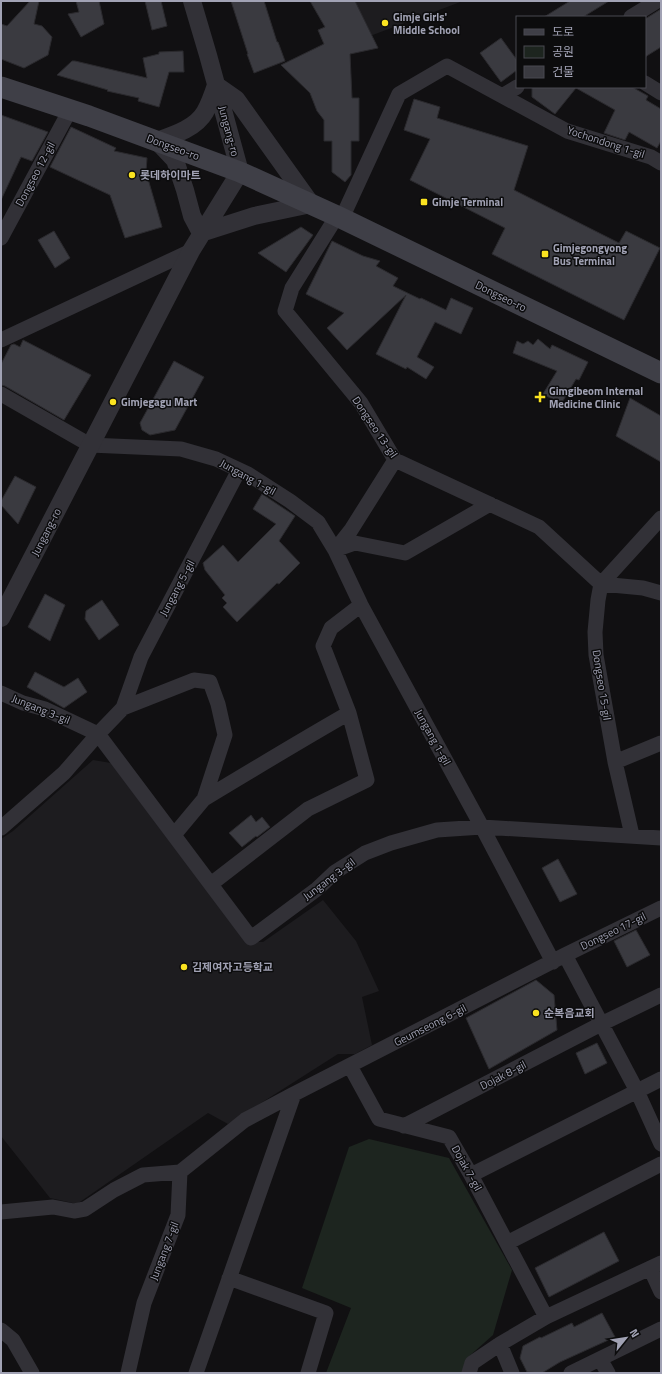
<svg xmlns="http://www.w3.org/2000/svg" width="662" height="1374" font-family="'Titillium Web','Noto Sans KR',sans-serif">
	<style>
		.built { fill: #1d1c1f }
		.green { fill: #1d251f }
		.building { fill: #3a3a40; stroke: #2b2a2e }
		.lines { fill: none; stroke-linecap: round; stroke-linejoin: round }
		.minor { stroke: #323137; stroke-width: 15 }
		.tertiary { stroke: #323137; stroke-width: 18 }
		.secondary { stroke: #3f3f47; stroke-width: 21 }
		.poi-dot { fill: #fbe320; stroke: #0c0c0d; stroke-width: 1.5 }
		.labels { text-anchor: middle; stroke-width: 3; stroke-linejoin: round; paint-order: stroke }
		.poi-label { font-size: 11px; font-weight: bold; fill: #a1a2b4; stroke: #0c0c0d; text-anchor: start }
		.street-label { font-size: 11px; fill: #a1a2b4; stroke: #0c0c0d }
	</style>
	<rect width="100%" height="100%" fill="#111012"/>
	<!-- built -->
	<path class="built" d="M 355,1 L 463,1 L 370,36 Z
		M 93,760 L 111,763 L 246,942 L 263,942 L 323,900 L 356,941 L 379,991 L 362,997 L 372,1045 L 355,1054 L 338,1054 L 228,1124 L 208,1113 L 77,1204 L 50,1198 L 1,1136 L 1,839 L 13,831 Z"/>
	<!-- green -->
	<path class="green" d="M 369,1139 L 449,1158 L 512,1270 L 493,1335 L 466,1359 L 462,1373 L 326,1373 L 351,1308 L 302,1288 L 349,1147 Z"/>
	<!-- building -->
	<path class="building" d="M 30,1 L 39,1 L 34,24 L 42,26 L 52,37 L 48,55 L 24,68 L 1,59 L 1,24 L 7,26 Z
		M 76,1 L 99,1 L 104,24 L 81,37 L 68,14 L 79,12 Z
		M 145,1 L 161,1 L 167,26 L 152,30 Z
		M 231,1 L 264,1 L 277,42 L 278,42 L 285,61 L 254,73 L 247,54 L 248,54 Z
		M 310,1 L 355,1 L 378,48 L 350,54 L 352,98 L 359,98 L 359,141 L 351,141 L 351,175 L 345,182 L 332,172 L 332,141 L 324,141 L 324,120 L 317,111 L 310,93 L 281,65 L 324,44 L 318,30 L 325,27 Z
		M 570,1 L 609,1 L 583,17 L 544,17 Z
		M 661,9 L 661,47 L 645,57 L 645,19 Z
		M 501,38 L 517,60 L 517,70 L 501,82 L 480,53 Z
		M 183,51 L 184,72 L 169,72 L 159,107 L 138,101 L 139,98 L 107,91 L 108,90 L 57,75 L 72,61 L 75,61 L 147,78 L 143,58 L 159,54 L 159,52 Z
		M 532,87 L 632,87 L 648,96 L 646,100 L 661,109 L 661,141 L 657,148 L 629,132 L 625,140 L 604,133 L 615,110 L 576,88 L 555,114 L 532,97 Z
		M 414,99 L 440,107 L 437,118 L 528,146 L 514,190 L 619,243 L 626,231 L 660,248 L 624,320 L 492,254 L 505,228 L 410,180 L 430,139 L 404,130 Z
		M 1,115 L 48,132 L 32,161 L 21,157 L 1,200 Z
		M 71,127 L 116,148 L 114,151 L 147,158 L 146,172 L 162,227 L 125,238 L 110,195 L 50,167 Z
		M 301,227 L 313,235 L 286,272 L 258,253 Z
		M 54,231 L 70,258 L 55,268 L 38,240 Z
		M 332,241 L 363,256 L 380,261 L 376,266 L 398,278 L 393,286 L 420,299 L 421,298 L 446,310 L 451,298 L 473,308 L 461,334 L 435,322 L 417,357 L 434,367 L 426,379 L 407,367 L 406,369 L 376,354 L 406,295 L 347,350 L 327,328 L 344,313 L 306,294 Z
		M 538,339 L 550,349 L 552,345 L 588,362 L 579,380 L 576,379 L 561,404 L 543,394 L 557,371 L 513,353 L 517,341 L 523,344 L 528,341 L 533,345 Z
		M 23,340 L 91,375 L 64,420 L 5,386 L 1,385 L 1,364 L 11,345 L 14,344 L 20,347 Z
		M 174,361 L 204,377 L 175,430 L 150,435 L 142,430 L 140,423 Z
		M 630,398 L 661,416 L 661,462 L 616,436 Z
		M 15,476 L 36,487 L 18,524 L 1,505 L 1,501 Z
		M 262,494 L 295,516 L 279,541 L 300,563 L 279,584 L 277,583 L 237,622 L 223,607 L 227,603 L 222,598 L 225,595 L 205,570 L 203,563 L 223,545 L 238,562 L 276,524 L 253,509 Z
		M 45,594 L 65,605 L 50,641 L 28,627 Z
		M 102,600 L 119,625 L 99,640 L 85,619 L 86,611 Z
		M 35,672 L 64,687 L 78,678 L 87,692 L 64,708 L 27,687 Z
		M 251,815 L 256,822 L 262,817 L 270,827 L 257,837 L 256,836 L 242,847 L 229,833 Z
		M 558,859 L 577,894 L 560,902 L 542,868 Z
		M 636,930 L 650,955 L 627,967 L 614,941 Z
		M 536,980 L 554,995 L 557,1030 L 489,1069 L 466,1018 Z
		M 597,1043 L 607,1063 L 585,1074 L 576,1053 Z
		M 604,1232 L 619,1261 L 549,1297 L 535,1268 Z
		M 602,1313 L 615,1337 L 560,1362 L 542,1373 L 527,1372 L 520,1358 L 523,1346 L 540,1337 L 541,1338 L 572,1323 L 574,1327 Z"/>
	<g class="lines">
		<!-- minor -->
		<path class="minor" d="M 631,17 L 657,1
			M 645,83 L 661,93
			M 502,96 L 517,87
			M 337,216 L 292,288 L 285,311 L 361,403 L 395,460 L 539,527 L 601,584 L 643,588 L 661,593
			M 342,218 L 399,94 L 447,66 L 567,131 L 651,157 L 661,163
			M 1,238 L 70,110
			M 1,340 L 191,251
			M 1,394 L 90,445 L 181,449 L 216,459 L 248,474 L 290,501 L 318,522 L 335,550 L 361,605 L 482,827 L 553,962
			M 336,549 L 351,530 L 395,460
			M 335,550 L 355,543 L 405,553 L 490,504
			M 1,693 L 23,703 L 45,709 L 98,734 L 251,938 L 317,889 L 335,872 L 365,853 L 391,843 L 437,830 L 482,827 L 661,838
			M 123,708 L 194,680 L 210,682 L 218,704 L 225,735 L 204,799 L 174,835
			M 615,762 L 661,743
			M 204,799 C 252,770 300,741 349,713
			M 1,828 L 64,773 L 98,734 L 123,708 L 141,657 L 239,470
			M 632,835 L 615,762 L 596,655 L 595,632 L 598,600 L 601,584 L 661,518
			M 211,884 L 308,809 L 367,780 L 349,713 L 323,646 L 331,628 L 361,605
			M 565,955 L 637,1091 L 661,1144
			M 350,1066 L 379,1119 L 449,1137 L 471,1175 L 546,1317
			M 404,1126 L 601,1024 L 661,995
			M 180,1172 L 245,1120 L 294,1094
			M 471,1175 L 661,1079
			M 1,1212 L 53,1207 L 74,1211 L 85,1209 L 114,1190 L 143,1175 L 180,1172
			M 507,1243 L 661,1164
			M 650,1268 L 661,1292
			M 229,1278 L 326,1313 L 308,1373
			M 1,1330 L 13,1340 L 32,1373
			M 500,1344 L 512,1373
			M 600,1359 L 608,1373
			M 128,1373 L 144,1303 L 178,1215 L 180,1172
			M 196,1373 L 294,1094 L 565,955 L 661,908
			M 469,1373 L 472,1363 L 500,1344 L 546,1317 L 661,1263
			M 571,1373 L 661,1329"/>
		<!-- tertiary -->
		<path class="tertiary" d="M 216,85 L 236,99 L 311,204 L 254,216 L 201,233 L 192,216 L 185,190 L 175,160 L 157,141 C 174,135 196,128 205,112 C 210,103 213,94 216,85 Z
			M 1,618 L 191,251 L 240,172 L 208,55 L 192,1"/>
		<!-- secondary -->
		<path class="secondary" d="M 1,87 L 89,116 L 240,172 L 337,216 L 661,373"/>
	</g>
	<!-- markers -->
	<g class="poi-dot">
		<circle cx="385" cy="23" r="4"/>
		<circle cx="132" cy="175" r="4"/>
		<rect x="420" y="198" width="8" height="8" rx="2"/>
		<rect x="541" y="250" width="8" height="8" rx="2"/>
		<path d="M538 391h4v4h4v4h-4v4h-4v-4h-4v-4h4z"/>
		<circle cx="113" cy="402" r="4"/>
		<circle cx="184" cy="967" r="4"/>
		<circle cx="536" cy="1013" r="4"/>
	</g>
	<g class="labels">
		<!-- poi labels -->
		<g class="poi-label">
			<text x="393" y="21">Gimje Girls'<tspan x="393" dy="13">Middle School</tspan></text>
			<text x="140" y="179">롯데하이마트</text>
			<text x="432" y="206">Gimje Terminal</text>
			<text x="553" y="252">Gimjegongyong<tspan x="553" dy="13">Bus Terminal</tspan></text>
			<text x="549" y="395">Gimgibeom Internal<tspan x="549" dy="13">Medicine Clinic</tspan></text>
			<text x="121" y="406">Gimjegagu Mart</text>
			<text x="192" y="971">김제여자고등학교</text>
			<text x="544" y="1017">순복음교회</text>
		</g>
		<!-- street labels -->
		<g class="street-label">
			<text transform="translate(229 131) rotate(75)" y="4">Jungang-ro</text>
			<text transform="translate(606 142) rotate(18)" y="4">Yochondong 1-gil</text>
			<text transform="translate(173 147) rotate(20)" y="4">Dongseo-ro</text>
			<text transform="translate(35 174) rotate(-62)" y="4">Dongseo 12-gil</text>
			<text transform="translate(501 296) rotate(26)" y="4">Dongseo-ro</text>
			<text transform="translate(375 427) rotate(56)" y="4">Dongseo 13-gil</text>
			<text transform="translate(248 477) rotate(29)" y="4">Jungang 1-gil</text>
			<text transform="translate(46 532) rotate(-63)" y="4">Jungang-ro</text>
			<text transform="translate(177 588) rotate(-62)" y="4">Jungang 5-gil</text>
			<text transform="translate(602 685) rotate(81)" y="4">Dongseo 15-gil</text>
			<text transform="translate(41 709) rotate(22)" y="4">Jungang 3-gil</text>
			<text transform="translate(433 737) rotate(61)" y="4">Jungang 1-gil</text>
			<text transform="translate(329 879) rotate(-37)" y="4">Jungang 3-gil</text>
			<text transform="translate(613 931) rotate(-26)" y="4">Dongseo 17-gil</text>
			<text transform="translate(430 1025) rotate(-27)" y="4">Geumseong 6-gil</text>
			<text transform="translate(503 1075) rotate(-27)" y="4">Dojak 8-gil</text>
			<text transform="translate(467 1168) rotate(61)" y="4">Dojak 7-gil</text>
			<text transform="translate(164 1251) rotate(-69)" y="4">Jungang 7-gil</text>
		</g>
	</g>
	<!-- border -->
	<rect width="662" height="1374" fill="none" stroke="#a1a2b4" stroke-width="4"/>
	<!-- legend -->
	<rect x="516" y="16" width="130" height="72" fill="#0c0c0d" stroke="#484850"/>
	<rect x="524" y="29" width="20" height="6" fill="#3f3f47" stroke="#484850"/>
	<text x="552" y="36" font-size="12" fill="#a1a2b4">도로</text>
	<rect x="524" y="46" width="20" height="12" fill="#1d251f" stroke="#484850"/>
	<text x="552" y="56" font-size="12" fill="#a1a2b4">공원</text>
	<rect x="524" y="66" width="20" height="12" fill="#3a3a40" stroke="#484850"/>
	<text x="552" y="76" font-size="12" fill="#a1a2b4">건물</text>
	<!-- north arrow -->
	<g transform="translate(626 1338) rotate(60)" stroke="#0c0c0d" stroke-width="3" paint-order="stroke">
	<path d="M0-3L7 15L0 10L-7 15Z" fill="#a1a2b4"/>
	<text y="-6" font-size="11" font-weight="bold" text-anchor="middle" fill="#a1a2b4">N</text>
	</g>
</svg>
